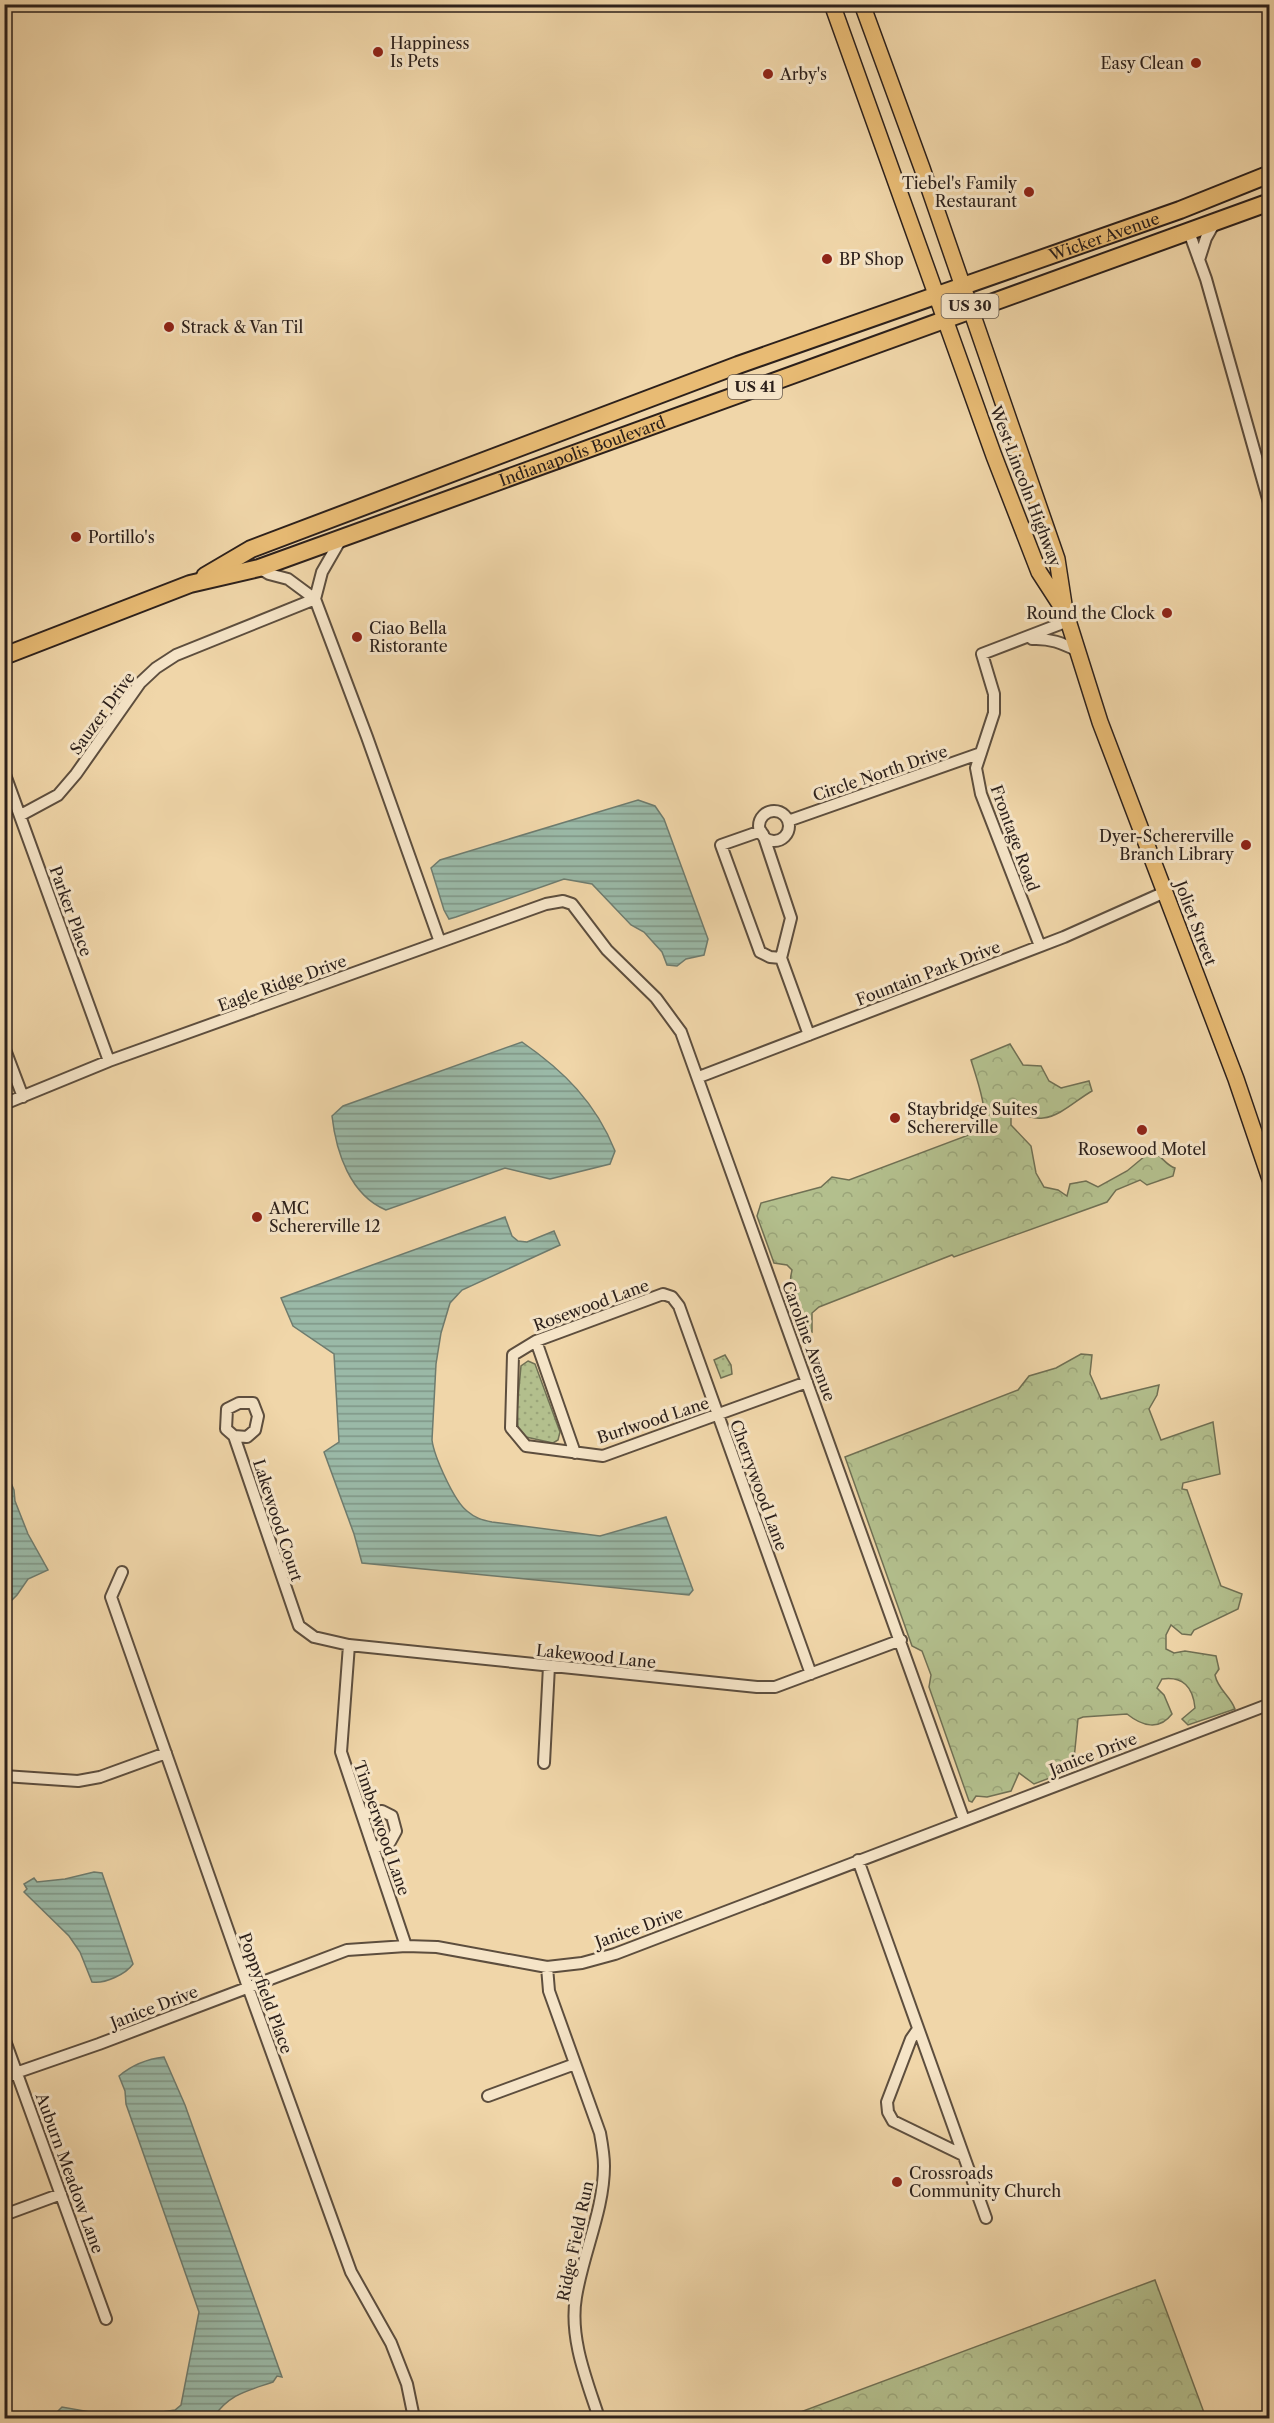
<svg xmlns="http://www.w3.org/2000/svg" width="1274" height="2423" font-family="'Libre Caslon Text',serif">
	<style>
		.grass { fill: url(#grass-dots); stroke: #707054; stroke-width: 1.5 }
		.forest { fill: url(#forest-crowns); stroke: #707054; stroke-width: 1.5 }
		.water { fill: url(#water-rules); stroke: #6e7c6f; stroke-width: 1.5 }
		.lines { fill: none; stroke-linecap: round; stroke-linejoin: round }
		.minor-casing { stroke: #5d4e3e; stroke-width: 14 }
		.primary-casing { stroke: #2c201b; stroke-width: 18 }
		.trunk-casing { stroke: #2c201b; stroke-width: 20 }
		.minor { stroke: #f5e4c7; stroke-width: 10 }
		.primary { stroke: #e8bb74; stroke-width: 15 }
		.trunk { stroke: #e8bb74; stroke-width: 16 }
		.poi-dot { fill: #8f2418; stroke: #f5e4c7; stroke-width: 2 }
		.labels { text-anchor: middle; stroke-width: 6; stroke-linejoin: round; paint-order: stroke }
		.shield { fill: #f5e4c7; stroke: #685b4f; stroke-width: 1.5 }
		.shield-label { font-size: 15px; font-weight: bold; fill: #2c201b }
		.poi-label { font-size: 16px; fill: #2c201b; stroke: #f5e4c7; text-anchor: start }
		.street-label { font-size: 16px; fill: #2c201b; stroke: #f5e4c7 }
	</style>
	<defs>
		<pattern id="grass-dots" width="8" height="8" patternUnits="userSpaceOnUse" patternTransform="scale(1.5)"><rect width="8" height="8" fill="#b3bf8d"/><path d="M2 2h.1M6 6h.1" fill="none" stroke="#9aa479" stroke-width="1.8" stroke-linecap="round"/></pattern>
		<pattern id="forest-crowns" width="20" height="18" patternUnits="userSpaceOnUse" patternTransform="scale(1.5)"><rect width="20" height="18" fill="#b3bf8d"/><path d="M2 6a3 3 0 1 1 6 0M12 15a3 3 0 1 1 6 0" fill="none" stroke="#9aa479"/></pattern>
		<pattern id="water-rules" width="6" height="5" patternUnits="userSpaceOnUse" patternTransform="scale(1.5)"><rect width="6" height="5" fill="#9ab9a7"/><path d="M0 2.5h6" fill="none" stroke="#7e9687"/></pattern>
	</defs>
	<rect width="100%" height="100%" fill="#f0d6a9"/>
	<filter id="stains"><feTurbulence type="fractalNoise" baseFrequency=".00333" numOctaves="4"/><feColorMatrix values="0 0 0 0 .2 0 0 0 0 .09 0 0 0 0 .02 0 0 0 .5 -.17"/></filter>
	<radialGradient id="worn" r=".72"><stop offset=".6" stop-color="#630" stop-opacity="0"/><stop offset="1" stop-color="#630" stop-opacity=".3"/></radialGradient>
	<!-- grass -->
	<path class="grass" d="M 725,1355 L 731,1365 L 732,1374 L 721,1378 L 714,1360 Z
		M 528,1361 L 535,1364 L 560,1432 L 558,1440 L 553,1443 L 526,1437 L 518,1429 L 517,1409 L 521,1366 Z"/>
	<!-- forest -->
	<path class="forest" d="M 1010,1044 L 1023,1065 L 1041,1066 L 1049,1081 L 1061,1088 L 1089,1081 L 1092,1091 C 1076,1100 1061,1116 1043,1118 C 1030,1120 1028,1113 1011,1116 L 1011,1125 L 1031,1146 L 1036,1173 L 1044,1187 L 1058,1190 L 1067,1196 L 1070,1184 L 1086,1181 L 1098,1187 L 1127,1171 L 1151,1151 C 1162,1155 1165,1165 1175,1168 L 1173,1176 L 1147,1185 L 1140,1180 L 1116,1190 L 1107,1202 L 954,1257 L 952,1255 L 819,1307 L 812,1313 L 812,1332 L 802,1326 C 799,1303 786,1293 792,1270 L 787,1265 L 774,1263 L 757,1216 L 761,1203 L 821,1187 L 832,1177 L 849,1180 L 982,1130 C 990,1115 976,1076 971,1060 Z
		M 1081,1354 L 1092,1355 L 1090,1374 L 1101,1399 L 1159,1385 L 1157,1395 L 1149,1409 L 1161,1440 L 1213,1422 L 1220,1474 L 1183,1483 L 1182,1489 L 1187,1490 L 1221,1586 L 1242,1594 L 1238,1609 L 1194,1630 L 1191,1635 L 1182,1634 L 1171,1625 L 1166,1635 L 1166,1649 L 1174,1653 L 1185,1651 L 1216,1656 L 1219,1669 L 1215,1675 C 1218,1690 1230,1695 1235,1709 L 1188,1725 L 1182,1719 L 1195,1708 C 1193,1687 1183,1676 1162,1679 L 1157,1688 L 1164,1695 L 1172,1714 C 1159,1731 1142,1726 1127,1714 L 1083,1717 L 1078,1719 L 1073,1769 L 1034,1784 L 1019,1773 L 1011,1791 L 987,1797 L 976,1796 L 972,1802 L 969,1801 L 929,1687 L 931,1675 L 922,1651 L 912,1646 L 845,1457 L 1018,1390 L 1029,1376 L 1056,1368 Z
		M 1155,2280 L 1206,2418 L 788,2418 L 787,2417 Z"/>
	<!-- water -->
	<path class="water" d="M 638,800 L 655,806 L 664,819 L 708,939 L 704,955 L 686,959 L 677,966 L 667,965 L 662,952 L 652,941 L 644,932 L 631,925 L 592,884 L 564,879 L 456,917 L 449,919 L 444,910 L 431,868 L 440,860 Z
		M 522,1042 C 564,1071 596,1103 615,1151 L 610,1164 L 550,1179 L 505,1168 L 386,1210 C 350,1195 336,1152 332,1116 L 343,1106 Z
		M 505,1217 L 512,1236 L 518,1241 L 527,1242 L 554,1231 L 560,1245 L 462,1290 L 450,1303 L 441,1333 L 436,1364 L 432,1440 C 434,1456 454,1501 467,1511 C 475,1518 482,1520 492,1522 L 600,1536 L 666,1517 L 693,1590 L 689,1595 L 362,1563 L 354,1534 L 324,1452 L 339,1442 L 334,1354 L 293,1326 L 281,1298 Z
		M 5,1480 L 10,1481 L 14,1490 L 15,1501 L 28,1534 L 48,1570 L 28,1579 L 17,1595 L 5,1607 Z
		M 94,1872 L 102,1873 L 133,1964 C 126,1974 105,1984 92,1982 L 80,1952 L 69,1936 L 24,1892 L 27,1889 L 24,1884 L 34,1878 L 37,1882 L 65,1879 Z
		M 164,2057 L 185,2105 L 282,2377 L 277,2376 L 273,2382 C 247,2391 229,2394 213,2418 L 51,2418 L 62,2407 L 124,2418 L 175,2410 L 181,2405 L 199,2312 L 126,2104 L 125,2091 L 119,2076 C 132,2065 147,2059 164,2057 Z"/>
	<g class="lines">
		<defs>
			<path id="minor" d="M 1189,232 L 1206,279 L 1270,506
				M 1199,260 L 1206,238 L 1215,222
				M 259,568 L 269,574 L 288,579 L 315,599 L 367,737 L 440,942
				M 315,599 L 322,572 L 341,539
				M 1032,639 C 1050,638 1062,643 1078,651
				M 4,772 L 109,1061
				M759 826a15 15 0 1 1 30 0a15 15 0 1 1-30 0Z
				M 21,815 L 58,795 L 76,774 L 140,683 L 156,668 L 176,655 L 315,599
				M 788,821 L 981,753
				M 761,831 L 721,845 L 760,952 L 770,957 L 781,958 L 809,1035
				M 763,834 L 791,918 L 781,958
				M 1040,946 L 981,794 L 976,768 L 994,713 L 994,694 L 982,654 L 1068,621
				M 4,1047 L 23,1097
				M 699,1077 L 1064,937 L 1165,892
				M 4,1104 L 109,1061 L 546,904 L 563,901 L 572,904 L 607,950 L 656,998 L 681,1032 L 964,1820
				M 536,1341 L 575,1453
				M 807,1382 L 603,1456 L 526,1446 L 511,1428 L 513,1355 L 536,1341 L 663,1294 L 672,1297 L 679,1306 L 811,1674
				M 234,1436 L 247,1437 L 255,1430 L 258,1416 L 253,1403 L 239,1403 L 227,1409 L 226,1429 L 234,1436 L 299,1626 L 314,1637 L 349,1645 L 757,1687 L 775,1687 L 901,1640
				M 122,1572 L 111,1597 L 248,1987 L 351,2272 L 391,2343 L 407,2384 L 414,2418
				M 349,1645 L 341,1752 L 406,1946
				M 544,1763 L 549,1666
				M 4,1776 L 78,1781 L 100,1777 L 166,1753
				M 362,1814 L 382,1811 L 392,1816 L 396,1831 L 390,1842 L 373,1848
				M 858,1860 L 986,2218
				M 547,1967 L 549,1991 L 600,2133 C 602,2144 604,2155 604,2166 C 604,2210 583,2253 576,2297 C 569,2338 587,2381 599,2418
				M 918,2029 L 911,2039 L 887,2102 L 888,2112 L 893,2121 L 963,2155
				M 4,2038 L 106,2319
				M 4,2077 L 99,2044 L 347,1950 L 406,1946 L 437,1947 L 547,1967 L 582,1963 L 615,1954 L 1270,1704
				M 488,2096 L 575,2064
				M 4,2215 L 61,2194"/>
			<path id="primary" d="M 832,4 L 994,456 L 1039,572 L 1061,606
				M 862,4 L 922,168 L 1057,559 L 1065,611 L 1100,722 L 1236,1079 L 1270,1179"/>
			<g id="trunk">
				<path id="s1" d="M 205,576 L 251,549 L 738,365 L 1180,210 L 1270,174"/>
				<path id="s2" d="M 4,656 L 190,584 L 259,568 L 1270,202"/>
			</g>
		</defs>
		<!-- minor casing -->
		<use href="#minor" class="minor-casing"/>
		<!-- primary casing -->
		<use href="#primary" class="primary-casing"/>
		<!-- trunk casing -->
		<use href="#trunk" class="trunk-casing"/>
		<!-- minor -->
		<use href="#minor" class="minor"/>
		<!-- primary -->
		<use href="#primary" class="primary"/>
		<!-- trunk -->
		<use href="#trunk" class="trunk"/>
	</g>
	<!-- markers -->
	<g class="poi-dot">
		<circle cx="378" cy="52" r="6"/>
		<circle cx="1196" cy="63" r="6"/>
		<circle cx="768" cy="74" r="6"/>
		<circle cx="1029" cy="192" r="6"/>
		<circle cx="827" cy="259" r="6"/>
		<circle cx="169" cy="327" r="6"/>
		<circle cx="76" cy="537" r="6"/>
		<circle cx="1167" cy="613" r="6"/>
		<circle cx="357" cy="637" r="6"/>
		<circle cx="1246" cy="845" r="6"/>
		<circle cx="895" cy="1118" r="6"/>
		<circle cx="1142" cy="1130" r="6"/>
		<circle cx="257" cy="1217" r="6"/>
		<circle cx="897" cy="2182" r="6"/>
	</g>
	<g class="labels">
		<!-- shield labels -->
		<g class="shield">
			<rect x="941.5" y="294" width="57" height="24" rx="4.5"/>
			<rect x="728" y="375" width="54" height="24" rx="4.5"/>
		</g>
		<g class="shield-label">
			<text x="970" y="311">US 30</text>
			<text x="755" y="392">US 41</text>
		</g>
		<!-- poi labels -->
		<g class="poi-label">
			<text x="390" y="49">Happiness<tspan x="390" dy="18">Is Pets</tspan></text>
			<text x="1184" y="69" text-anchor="end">Easy Clean</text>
			<text x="780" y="80">Arby's</text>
			<text x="1017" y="189" text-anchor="end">Tiebel's Family<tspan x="1017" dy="18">Restaurant</tspan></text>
			<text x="839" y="265">BP Shop</text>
			<text x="181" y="333">Strack &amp; Van Til</text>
			<text x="88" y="543">Portillo's</text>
			<text x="1155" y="619" text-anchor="end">Round the Clock</text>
			<text x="369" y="634">Ciao Bella<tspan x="369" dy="18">Ristorante</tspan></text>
			<text x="1234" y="842" text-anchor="end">Dyer-Schererville<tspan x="1234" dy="18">Branch Library</tspan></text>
			<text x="907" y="1115">Staybridge Suites<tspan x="907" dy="18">Schererville</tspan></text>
			<text x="1142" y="1155" text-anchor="middle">Rosewood Motel</text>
			<text x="269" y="1214">AMC<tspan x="269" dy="18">Schererville 12</tspan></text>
			<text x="909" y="2179">Crossroads<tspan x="909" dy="18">Community Church</tspan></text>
		</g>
		<!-- street labels -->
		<g class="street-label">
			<text dy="6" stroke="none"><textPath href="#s1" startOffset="962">Wicker Avenue</textPath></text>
			<text dy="6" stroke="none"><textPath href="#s2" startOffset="614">Indianapolis Boulevard</textPath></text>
			<text transform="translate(1026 486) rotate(69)" y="6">West Lincoln Highway</text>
			<text transform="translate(102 713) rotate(-54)" y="6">Sauzer Drive</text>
			<text transform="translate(880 773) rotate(-19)" y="6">Circle North Drive</text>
			<text transform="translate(1015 838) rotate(70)" y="6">Frontage Road</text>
			<text transform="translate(71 911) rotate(70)" y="6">Parker Place</text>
			<text transform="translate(1196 923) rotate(69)" y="6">Joliet Street</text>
			<text transform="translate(928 973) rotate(-21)" y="6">Fountain Park Drive</text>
			<text transform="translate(282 983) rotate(-20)" y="6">Eagle Ridge Drive</text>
			<text transform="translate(591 1305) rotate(-20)" y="6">Rosewood Lane</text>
			<text transform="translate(809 1341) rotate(70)" y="6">Caroline Avenue</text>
			<text transform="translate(653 1420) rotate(-18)" y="6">Burlwood Lane</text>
			<text transform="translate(759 1485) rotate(70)" y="6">Cherrywood Lane</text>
			<text transform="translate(278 1520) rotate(72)" y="6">Lakewood Court</text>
			<text transform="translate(596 1656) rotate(6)" y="6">Lakewood Lane</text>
			<text transform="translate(1093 1754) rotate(-21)" y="6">Janice Drive</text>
			<text transform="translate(382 1828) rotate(71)" y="6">Timberwood Lane</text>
			<text transform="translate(639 1927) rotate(-20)" y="6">Janice Drive</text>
			<text transform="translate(266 1993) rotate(70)" y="6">Poppyfield Place</text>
			<text transform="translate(154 2007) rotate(-21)" y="6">Janice Drive</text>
			<text transform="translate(70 2173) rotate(70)" y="6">Auburn Meadow Lane</text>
			<text transform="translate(575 2241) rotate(-78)" y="6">Ridge Field Run</text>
		</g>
	</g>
	<!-- margin -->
	<rect width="1274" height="2423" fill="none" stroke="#f0d6a9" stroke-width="24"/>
	<rect x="6" y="6" width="1262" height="2411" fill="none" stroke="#2c201b" stroke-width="3"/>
	<rect x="12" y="12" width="1250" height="2399" fill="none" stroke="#2c201b" stroke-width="1.5"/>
	<rect width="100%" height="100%" filter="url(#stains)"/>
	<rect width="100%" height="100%" fill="url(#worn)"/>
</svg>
